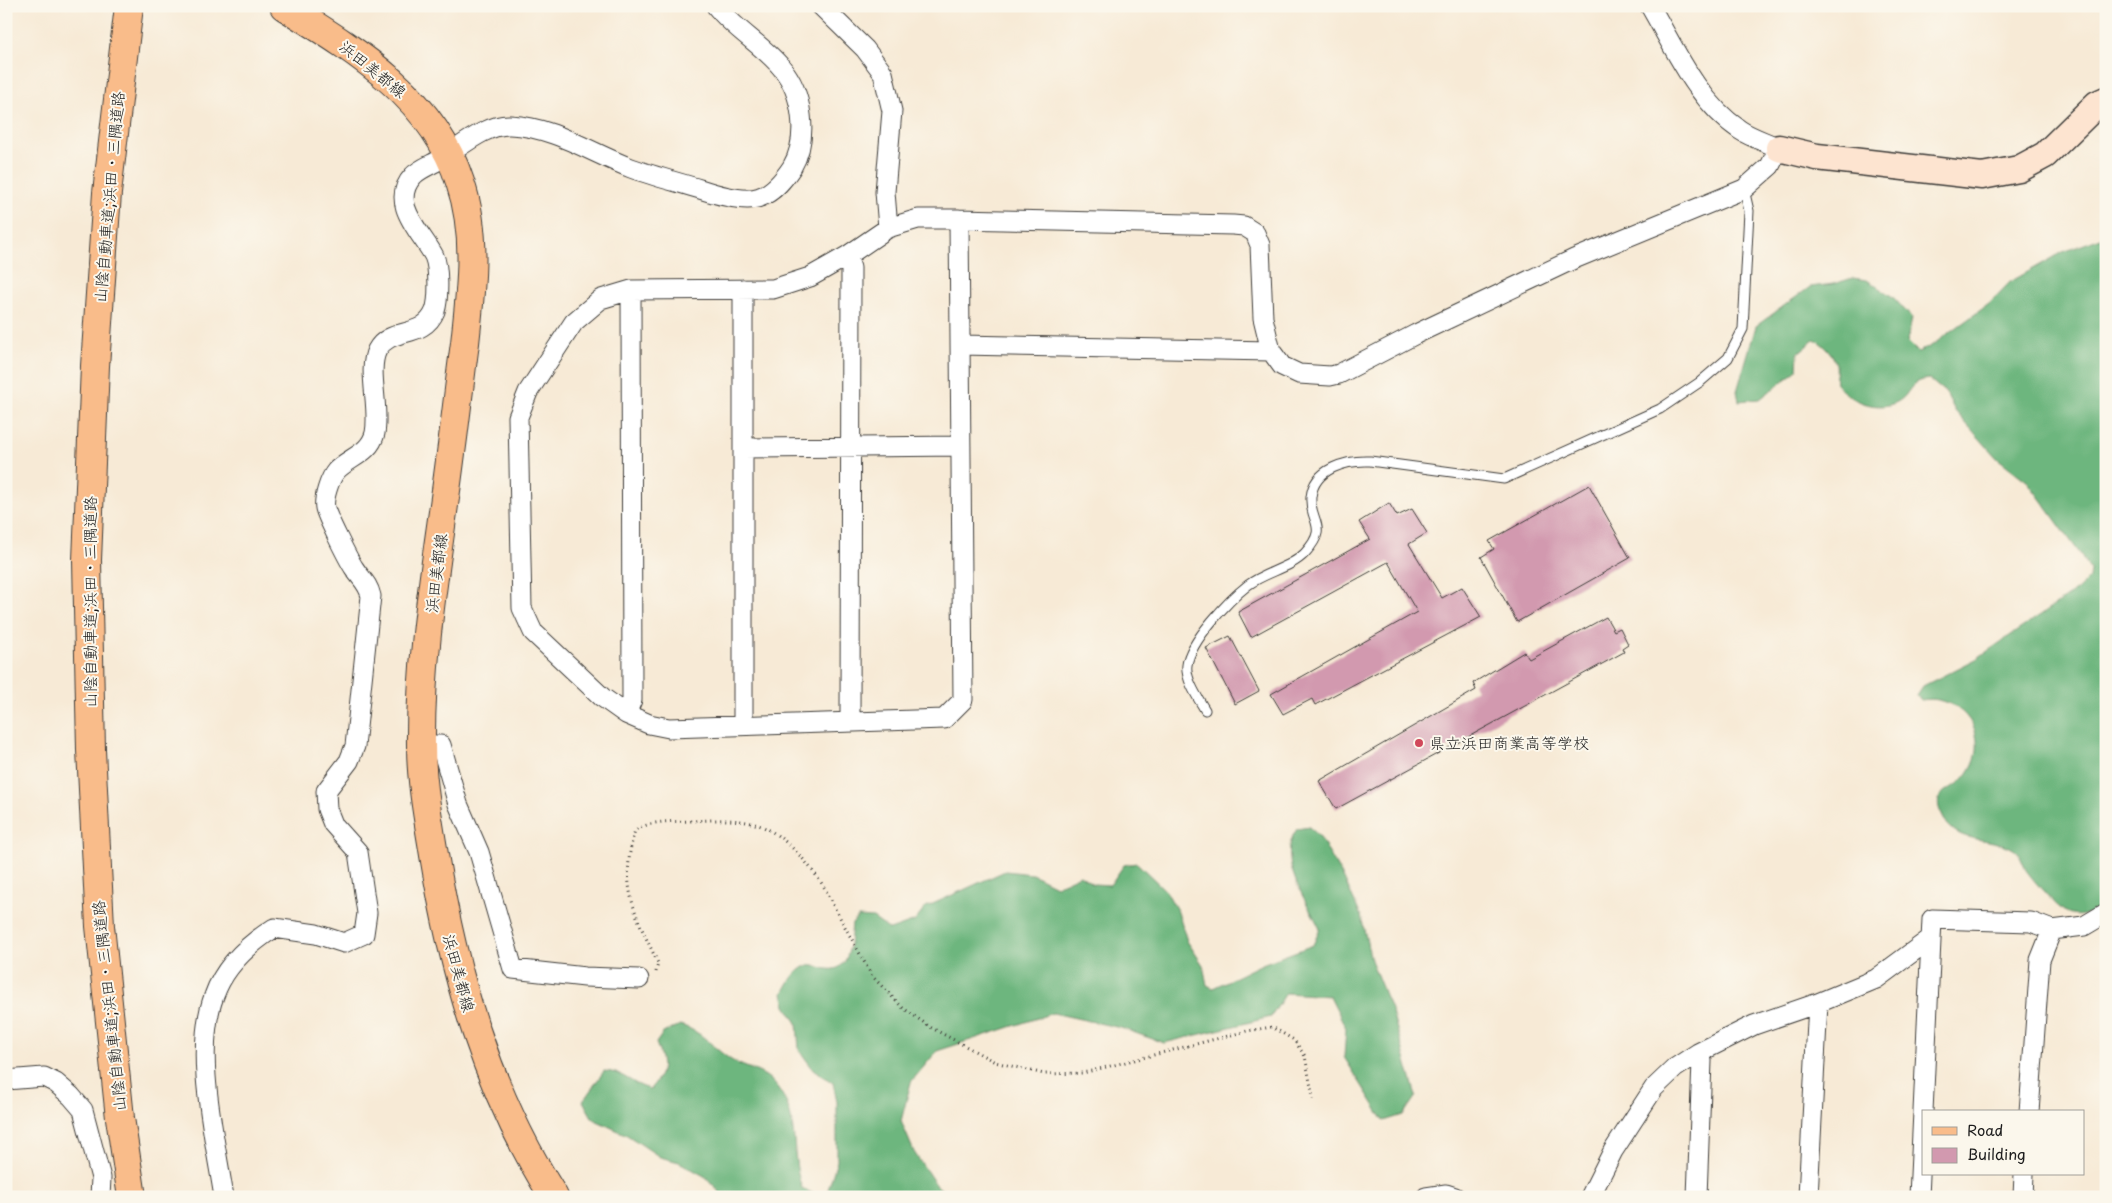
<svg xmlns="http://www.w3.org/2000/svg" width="2112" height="1203" font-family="'Playpen Sans','Klee One',sans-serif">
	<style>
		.forest { fill: #6db67e; stroke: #44694d }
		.building { fill: #d299af }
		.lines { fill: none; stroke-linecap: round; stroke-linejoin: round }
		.lane-casing { stroke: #3d3b38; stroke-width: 11 }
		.street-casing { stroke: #3d3b38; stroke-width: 21 }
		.secondary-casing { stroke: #3d3b38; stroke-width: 29 }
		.primary-casing { stroke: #3d3b38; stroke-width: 30 }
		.highway-casing { stroke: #3d3b38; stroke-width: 30 }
		.path { stroke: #3d3b38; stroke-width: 3; stroke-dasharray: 1 4; stroke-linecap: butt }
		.lane { stroke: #fff; stroke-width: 9 }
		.street { stroke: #fff; stroke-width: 19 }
		.secondary { stroke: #fde4d0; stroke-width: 26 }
		.primary { stroke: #f9bc8a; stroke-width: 28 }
		.highway { stroke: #f9bc8a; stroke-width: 28 }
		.poi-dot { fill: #d1495b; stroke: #fbf7ec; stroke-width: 2 }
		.labels { text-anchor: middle; stroke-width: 4; stroke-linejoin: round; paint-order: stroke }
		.street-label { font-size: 16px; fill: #1c1c1c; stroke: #fbf7ec }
		.poi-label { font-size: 16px; fill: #1c1c1c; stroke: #fbf7ec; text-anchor: start }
	</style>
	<rect width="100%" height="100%" fill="#fbf7ec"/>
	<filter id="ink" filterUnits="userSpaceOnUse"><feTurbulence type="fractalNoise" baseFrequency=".02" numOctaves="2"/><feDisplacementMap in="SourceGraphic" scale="10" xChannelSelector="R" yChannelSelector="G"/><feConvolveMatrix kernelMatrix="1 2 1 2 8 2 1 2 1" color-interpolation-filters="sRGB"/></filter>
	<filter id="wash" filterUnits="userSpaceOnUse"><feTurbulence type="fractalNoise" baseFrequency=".0096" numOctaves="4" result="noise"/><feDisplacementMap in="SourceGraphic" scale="20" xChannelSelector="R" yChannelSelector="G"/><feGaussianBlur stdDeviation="1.12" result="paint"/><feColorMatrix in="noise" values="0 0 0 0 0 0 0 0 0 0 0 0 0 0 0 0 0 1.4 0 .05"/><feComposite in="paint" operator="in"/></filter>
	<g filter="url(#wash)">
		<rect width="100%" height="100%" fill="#f7ead6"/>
		<!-- forest -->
		<path class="forest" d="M 2106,236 L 2106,904 C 2095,911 2085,918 2071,915 C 2060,912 2033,880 2026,870 C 2023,864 2020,854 2015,850 C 1991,834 1955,848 1941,813 C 1938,807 1937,800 1941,795 C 1945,789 1955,787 1960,782 C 1983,761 1984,727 1957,708 C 1945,700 1935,698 1921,700 L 1917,695 L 1923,686 L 1976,659 L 2077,590 L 2089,578 L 2090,570 L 2081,555 L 2028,482 L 1997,458 L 1955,411 L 1946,393 L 1929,379 C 1908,381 1911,395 1897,402 C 1879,411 1857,403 1844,392 C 1830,380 1838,380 1836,365 C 1834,354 1824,345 1815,339 L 1798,353 L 1797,370 L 1760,399 L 1739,401 L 1737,391 L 1756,326 L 1810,287 L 1833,284 L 1853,278 L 1867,280 L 1893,297 L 1912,318 L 1907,341 L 1918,352 L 1931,346 L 1989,304 L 2010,282 L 2063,252 Z
			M 1309,827 L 1319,836 L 1344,879 L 1361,916 L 1371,960 L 1392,1012 L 1416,1096 L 1403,1115 L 1384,1121 L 1344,1057 L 1346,1028 L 1330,996 L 1286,993 L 1271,1017 L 1164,1043 L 1121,1028 L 1053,1013 L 937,1051 L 911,1082 L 901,1121 L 914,1152 L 936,1185 L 951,1197 L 724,1197 L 706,1177 L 679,1162 L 660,1157 L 627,1135 L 593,1119 L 583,1101 L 604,1071 C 625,1072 630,1084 650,1089 C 665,1072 664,1064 656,1043 L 663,1033 L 680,1025 C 703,1032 709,1044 727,1057 C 739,1067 759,1069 771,1080 C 803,1113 788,1149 802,1188 L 816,1195 L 827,1193 L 837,1161 L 837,1102 L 833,1083 L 813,1069 L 799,1050 L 797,1023 L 786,1006 L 783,993 C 788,984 793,974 802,968 C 812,961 817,967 827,969 C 852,973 850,938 852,924 L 858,917 L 873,918 L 890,930 L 915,921 L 926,907 L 1005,871 L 1032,874 L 1056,886 L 1080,875 L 1093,884 L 1110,885 L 1124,865 L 1137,863 L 1166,891 L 1178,912 L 1187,941 L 1203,965 L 1207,985 L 1213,988 L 1262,964 L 1313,945 L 1320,929 C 1307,901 1275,859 1297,829 Z"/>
		<g id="blocks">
			<!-- building -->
			<path class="building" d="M 1589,485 L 1630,558 L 1517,622 L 1481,557 L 1494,549 L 1489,541 Z
				M 1389,503 L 1397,516 L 1412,509 L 1427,533 L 1409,544 L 1442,598 L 1462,587 L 1481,617 L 1315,705 L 1312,699 L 1283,714 L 1271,694 L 1417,612 L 1388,562 L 1251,637 L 1238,612 L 1370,539 L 1359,522 Z
				M 1606,617 L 1614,631 L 1620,628 L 1628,644 L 1622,648 L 1624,652 L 1336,809 L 1319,781 L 1476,690 L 1473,683 L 1524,652 L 1529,659 Z
				M 1230,636 L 1259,691 L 1235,704 L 1206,648 Z"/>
		</g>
	</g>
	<g filter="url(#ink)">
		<use href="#blocks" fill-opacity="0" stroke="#3d3b38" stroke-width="1"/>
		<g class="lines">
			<defs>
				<path id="lane" d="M 1205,710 C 1198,698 1185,679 1187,665 C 1190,641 1229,600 1248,585 C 1265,572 1291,568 1305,553 C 1330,526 1309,522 1311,497 C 1314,468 1347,460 1370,461 L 1504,479 L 1660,409 L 1700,382 L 1728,358 L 1743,329 L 1749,211 L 1744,189"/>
				<path id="street" d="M 821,6 L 865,49 L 883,73 L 892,111 L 885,192 L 888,228
					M 959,219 L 963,700 L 944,719 L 669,728 L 649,724 L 626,714 L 602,697 L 533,632 L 522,608 L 518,417 L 528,392 L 574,322 L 601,299 L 631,290 L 773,289 L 810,277 L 847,256 L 888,228 L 918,219 L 959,219 L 1233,225 L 1244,226 L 1255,233 L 1260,245 L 1263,318 L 1271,351 L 1282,366 L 1299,374 L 1330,376 L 1339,374 L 1416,334 L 1574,259 L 1744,189 L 1770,166 L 1779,148 C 1766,142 1752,138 1740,130 C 1698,102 1675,49 1650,6
					M 847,256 L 851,268 L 850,721
					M 743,289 L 743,725
					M 961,345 L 1271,351
					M 743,448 L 961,446
					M 626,714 L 632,700 L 631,290
					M 421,745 L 441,745 L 458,804 L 479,852 L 513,969 L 585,977 L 639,979
					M 6,1080 L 44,1077 L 56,1083 L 71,1096 L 83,1110 L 101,1178 L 100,1197
					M 2029,1112 L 2040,960 L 2052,930
					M 224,1197 C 215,1138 193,1052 214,996 C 224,967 249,944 274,928 L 316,934 L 344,943 L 364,934 L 367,913 L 358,852 L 333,824 L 327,809 L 326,791 L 349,761 L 355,746 L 371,596 C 368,583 361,579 354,568 C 348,559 327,517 325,508 C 323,498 330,478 336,471 C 349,457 370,454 375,433 C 380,407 367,370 377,350 C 390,326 423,340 435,311 C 439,299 439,267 434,256 C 422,233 388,203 413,176 C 419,169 433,164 441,159 C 461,147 486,124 510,125 C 554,127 591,153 631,168 C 653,176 677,182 700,189 C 715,194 745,203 760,197 C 774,192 784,179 792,167 C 809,138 803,93 781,67 C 763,45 735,30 716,6
					M 1426,1197 L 1446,1194 L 1455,1197
					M 1590,1197 L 1613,1151 L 1654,1088 L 1675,1068 L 1698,1053 L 1754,1025 L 1818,1003 L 1876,979 L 1930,939
					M 1697,1197 L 1702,1061 L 1698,1053
					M 1808,1197 L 1818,1003
					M 1919,1197 L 1932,919 L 2031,922 L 2052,930 L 2084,926 L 2106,913
					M 2023,1197 L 2024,1174"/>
				<path id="secondary" d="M 1779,148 L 1817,157 L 1982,176 L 2019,169 L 2045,155 L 2097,104 L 2106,100"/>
				<path id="primary" d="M 284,6 C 356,51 433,97 460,182 C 478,235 471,288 465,343 C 460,379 456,416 451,453 C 439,549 420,647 421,745 C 421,782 428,818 434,855 C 454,976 487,1091 554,1197"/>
				<path id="highway" d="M 129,6 L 107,193 L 95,366 L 87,560 L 91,750 L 100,926 L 120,1118 L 132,1197"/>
			</defs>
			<!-- lane casing -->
			<use href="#lane" class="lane-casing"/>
			<!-- street casing -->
			<use href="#street" class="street-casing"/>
			<!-- secondary casing -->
			<use href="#secondary" class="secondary-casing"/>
			<!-- primary casing -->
			<use href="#primary" class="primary-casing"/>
			<!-- highway casing -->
			<use href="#highway" class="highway-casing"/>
			<!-- path -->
			<path class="path" d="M 656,972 L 658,963 C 634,913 619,886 635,830 C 654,820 669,822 690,821 C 712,820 734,818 755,824 C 784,831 823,878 833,905 L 872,976 L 903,1008 L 930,1027 L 995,1062 L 1044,1074 L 1083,1073 L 1247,1031 L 1272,1027 L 1294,1040 L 1305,1056 L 1314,1103"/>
			<!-- lane -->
			<use href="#lane" class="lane"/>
			<!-- street -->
			<use href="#street" class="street"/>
			<!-- secondary -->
			<use href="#secondary" class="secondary"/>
			<!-- primary -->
			<use href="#primary" class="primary"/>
			<!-- highway -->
			<use href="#highway" class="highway"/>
		</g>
	</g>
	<!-- markers -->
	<circle class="poi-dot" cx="1419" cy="743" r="5"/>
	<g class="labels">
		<!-- street labels -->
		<g class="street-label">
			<text transform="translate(373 69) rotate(39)" y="6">浜田美都線</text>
			<text transform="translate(109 197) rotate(-85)" y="6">山陰自動車道;浜田・三隅道路</text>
			<text transform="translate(436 573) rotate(-83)" y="6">浜田美都線</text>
			<text transform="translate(90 602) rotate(-90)" y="6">山陰自動車道;浜田・三隅道路</text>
			<text transform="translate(459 973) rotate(75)" y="6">浜田美都線</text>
			<text transform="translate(109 1006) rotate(-96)" y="6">山陰自動車道;浜田・三隅道路</text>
		</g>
		<!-- poi labels -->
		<g class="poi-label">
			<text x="1429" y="749">県立浜田商業高等学校</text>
		</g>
	</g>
	<!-- margin -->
	<rect width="2112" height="1203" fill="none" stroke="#fbf7ec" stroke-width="25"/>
	<!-- legend -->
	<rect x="1922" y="1110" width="162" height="65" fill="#fbf7ec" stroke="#a29f99"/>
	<rect x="1932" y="1127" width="25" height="8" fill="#f9bc8a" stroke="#a29f99"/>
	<text x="1967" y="1136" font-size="15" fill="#1c1c1c">Road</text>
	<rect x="1932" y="1148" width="25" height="15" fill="#d299af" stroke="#a29f99"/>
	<text x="1967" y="1160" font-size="15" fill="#1c1c1c">Building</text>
</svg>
